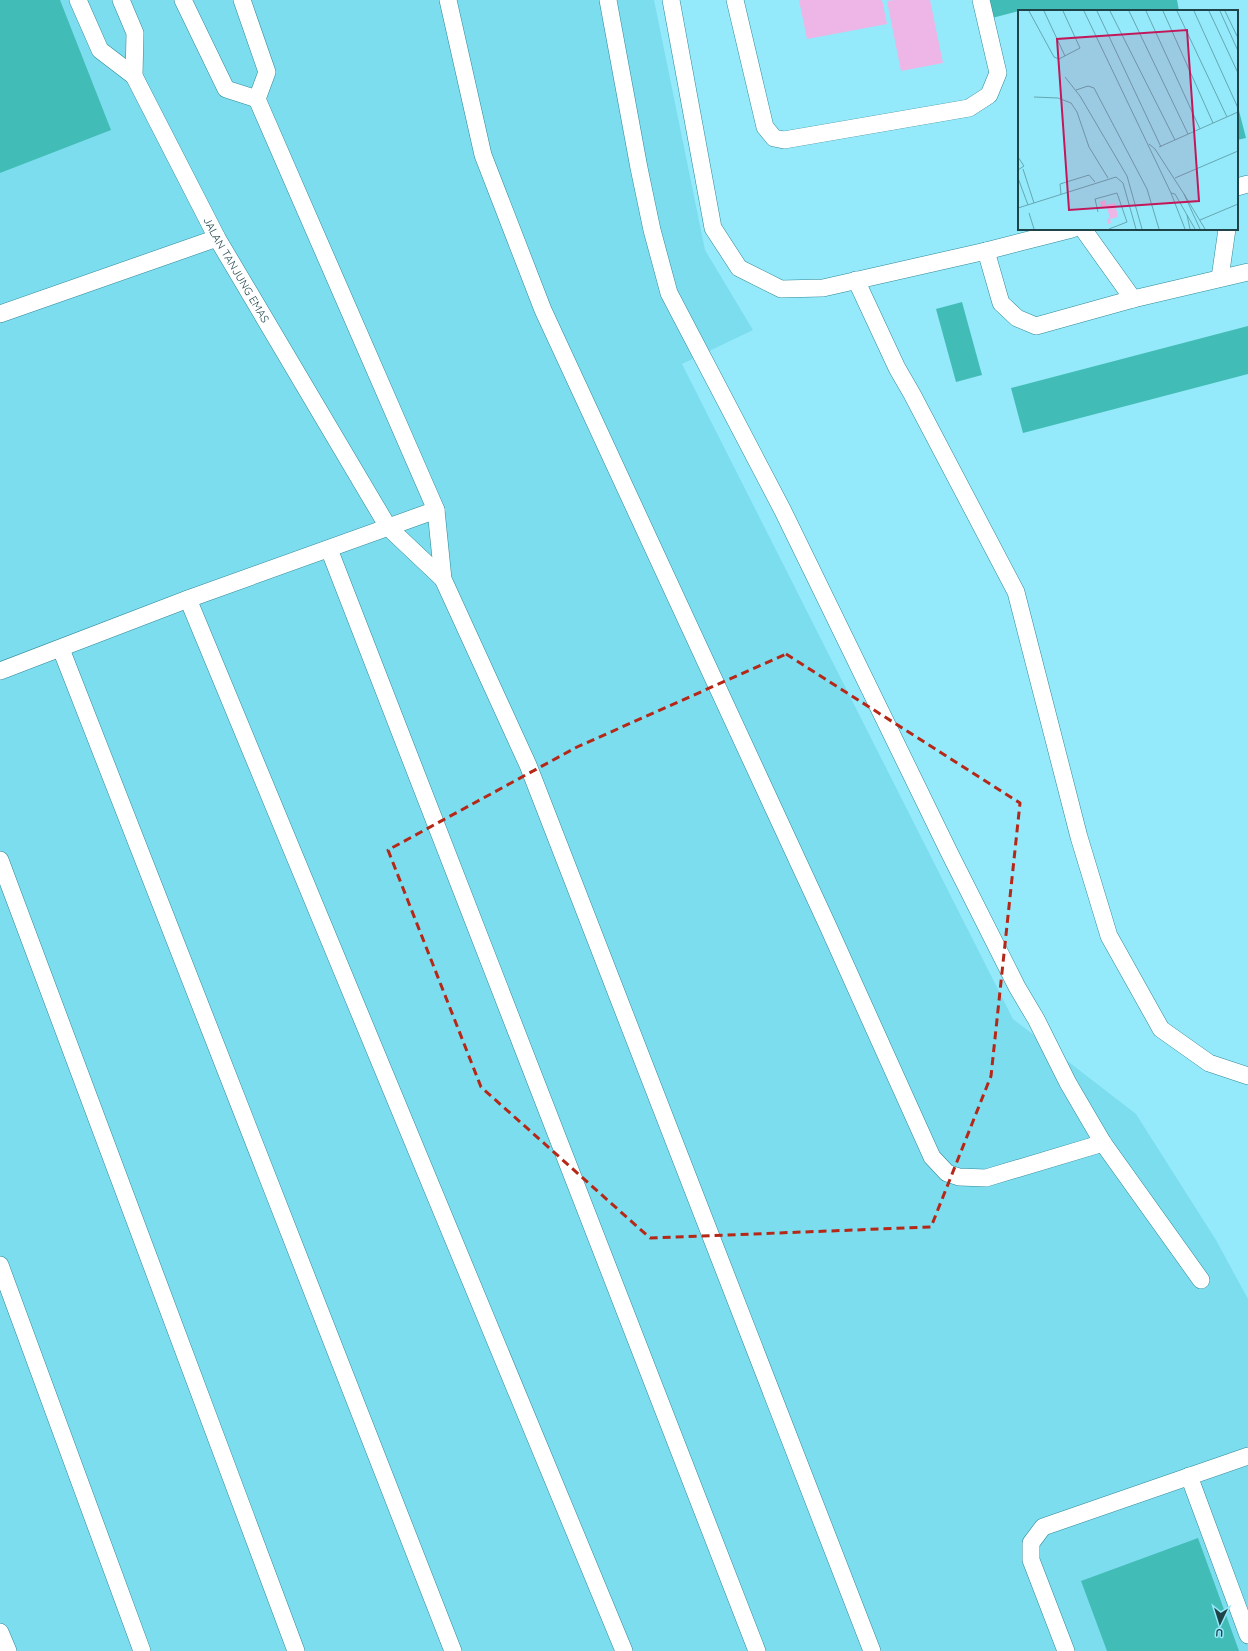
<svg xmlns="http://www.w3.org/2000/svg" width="1248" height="1651" font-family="Quicksand,sans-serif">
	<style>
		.built { fill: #7cddef }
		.green { fill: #eeb6e7 }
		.building { fill: #42bcb6 }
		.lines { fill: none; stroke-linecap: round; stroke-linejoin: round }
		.service-casing { stroke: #2f8998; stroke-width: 18 }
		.service { stroke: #fff; stroke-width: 17 }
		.marked { fill: none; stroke: #b52818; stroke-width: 3; stroke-dasharray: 8 5; stroke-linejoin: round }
		.labels { text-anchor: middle; stroke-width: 4; stroke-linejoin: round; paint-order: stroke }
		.street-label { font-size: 11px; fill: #1e4349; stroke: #94eafa }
		.inset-road { fill: none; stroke: #65a7b3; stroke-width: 1 }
		.view { fill: #c2185b; fill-opacity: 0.15; stroke: #c2185b; stroke-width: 2 }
		.inset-edge { fill: none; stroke: #1e4349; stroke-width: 2 }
	</style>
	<rect width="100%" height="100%" fill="#94eafa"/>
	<!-- built -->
	<path class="built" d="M 0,0 L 654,0 L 705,250 L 753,330 L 682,364 L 1013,1019 L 1136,1114 L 1216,1240 L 1248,1299 L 1248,1651 L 0,1651 Z"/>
	<!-- green -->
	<path class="green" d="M 799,0 L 882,0 L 887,24 L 807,39 Z
		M 894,0 L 930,0 L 943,63 L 901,71 L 887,1 Z"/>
	<!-- building -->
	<path class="building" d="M 0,0 L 60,0 L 111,130 L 0,173 Z
		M 989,0 L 1177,0 L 1179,11 L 1030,10 L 1019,11 L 992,18 Z
		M 1237,103 L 1246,138 L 1237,140 Z
		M 962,302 L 982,375 L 956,382 L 936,309 Z
		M 1248,326 L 1248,374 L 1023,433 L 1011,388 Z
		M 1198,1538 L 1239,1651 L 1107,1651 L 1081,1581 Z"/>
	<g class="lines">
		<defs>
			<g id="service">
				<path d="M 78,0 L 100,50 L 134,76"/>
				<path id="s1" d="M 121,0 L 135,33 L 134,76 L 217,238 L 388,527 L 443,579"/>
				<path d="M 183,0 L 226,89 L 257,99"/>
				<path d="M 242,0 L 267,72 L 257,99 L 436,510 L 443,579 L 528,765 L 872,1651"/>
				<path d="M 448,0 L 483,155 L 543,310 L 827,924 L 932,1157 L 947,1173 L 959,1177 L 986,1178 L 1103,1143"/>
				<path d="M 608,0 L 639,168 L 652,230 L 669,293 L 783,511 L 949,852 L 1017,987 L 1036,1019 L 1068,1083 L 1103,1143 L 1201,1280"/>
				<path d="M 671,0 L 713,228 L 739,268 L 781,289 L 823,288 L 986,251 L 1072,229"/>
				<path d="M 735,0 L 765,127 L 774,138 L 784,140 L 969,108 L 989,95 L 998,73 L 981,0"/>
				<path d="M 1237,187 L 1248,184"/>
				<path d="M 1083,229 L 1133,299"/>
				<path d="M 986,251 L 1001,303 L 1017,318 L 1036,326 L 1133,299 L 1248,272"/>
				<path d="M 1220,278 L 1227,229"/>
				<path d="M 856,280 L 897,368 L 912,394 L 1016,592 L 1079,837 L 1109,936 L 1161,1029 L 1209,1063 L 1248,1076"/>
				<path d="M 0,314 L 217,238"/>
				<path d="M 329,549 L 757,1651"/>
				<path d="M 188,599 L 624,1651"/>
				<path d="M 61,649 L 453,1651"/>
				<path d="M 0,671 L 188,599 L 436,510"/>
				<path d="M 0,860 L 296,1651"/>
				<path d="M 0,1265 L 142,1651"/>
				<path d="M 1189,1476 L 1248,1635"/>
				<path d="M 0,1632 L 8,1651"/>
				<path d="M 1066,1651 L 1031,1560 L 1031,1543 L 1043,1527 L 1248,1456"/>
			</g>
		</defs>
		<!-- service casing -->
		<use href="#service" class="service-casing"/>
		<!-- service -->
		<use href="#service" class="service"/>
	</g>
	<!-- marked area -->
	<path class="marked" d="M 786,654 L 1020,803 L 991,1076 L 931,1227 L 650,1238 L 481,1087 L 388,850 L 577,747 Z"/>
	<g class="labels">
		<!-- street labels -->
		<g class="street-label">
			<text dy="4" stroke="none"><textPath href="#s1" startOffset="298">JALAN TANJUNG EMAS</textPath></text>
		</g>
	</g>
	<!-- overview -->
	<g transform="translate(1018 10)">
		<rect width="220" height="220" fill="#94eafa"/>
		<path d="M 87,190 L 88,195 L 97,193 L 100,207 L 92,209 L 93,213 L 90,214 L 89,209 L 92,208 L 89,198 L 84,199 L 82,192 Z" fill="#eeb6e7"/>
		<path class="inset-road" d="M 11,1 L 36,47 L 41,49 L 62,38 L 45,1M 26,1 L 47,46M 66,1 L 153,183 L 167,219M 79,1 L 143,137M 92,1 L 157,130M 111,1 L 170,124M 128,1 L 182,119M 145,1 L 195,113M 159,1 L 209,107M 176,1 L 220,98M 191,1 L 220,63M 202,1 L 220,41M 207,1 L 220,28M 47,67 L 62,86 L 109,166 L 124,219M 58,80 L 70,76 L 76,78 L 129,179 L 141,219M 16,87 L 40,88 L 53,93 L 59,102 L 71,137 L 90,168M 131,134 L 137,139 L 166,184 L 182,219M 141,137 L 220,102M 0,147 L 6,156 L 0,160M 5,159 L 16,193M 0,168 L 10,195M 157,168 L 220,141M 153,183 L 157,184 L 169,205 L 172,219M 43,184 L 42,174 L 71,165 L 77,172M 166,184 L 187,219M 0,198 L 98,167 L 105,173 L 118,219M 80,202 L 77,189 L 99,183 L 109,212 L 91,219M 11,203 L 16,219M 169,205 L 177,219M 182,210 L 220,194"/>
		<path class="view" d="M 169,20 L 181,191 L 51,200 L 39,29 Z"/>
		<rect width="220" height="220" class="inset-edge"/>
	</g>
	<!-- north arrow -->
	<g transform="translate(1220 1623) rotate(184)" stroke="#94eafa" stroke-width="3" paint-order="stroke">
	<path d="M0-3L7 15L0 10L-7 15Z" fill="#1e4349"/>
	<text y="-6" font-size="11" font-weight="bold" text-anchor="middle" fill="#1e4349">U</text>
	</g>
</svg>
